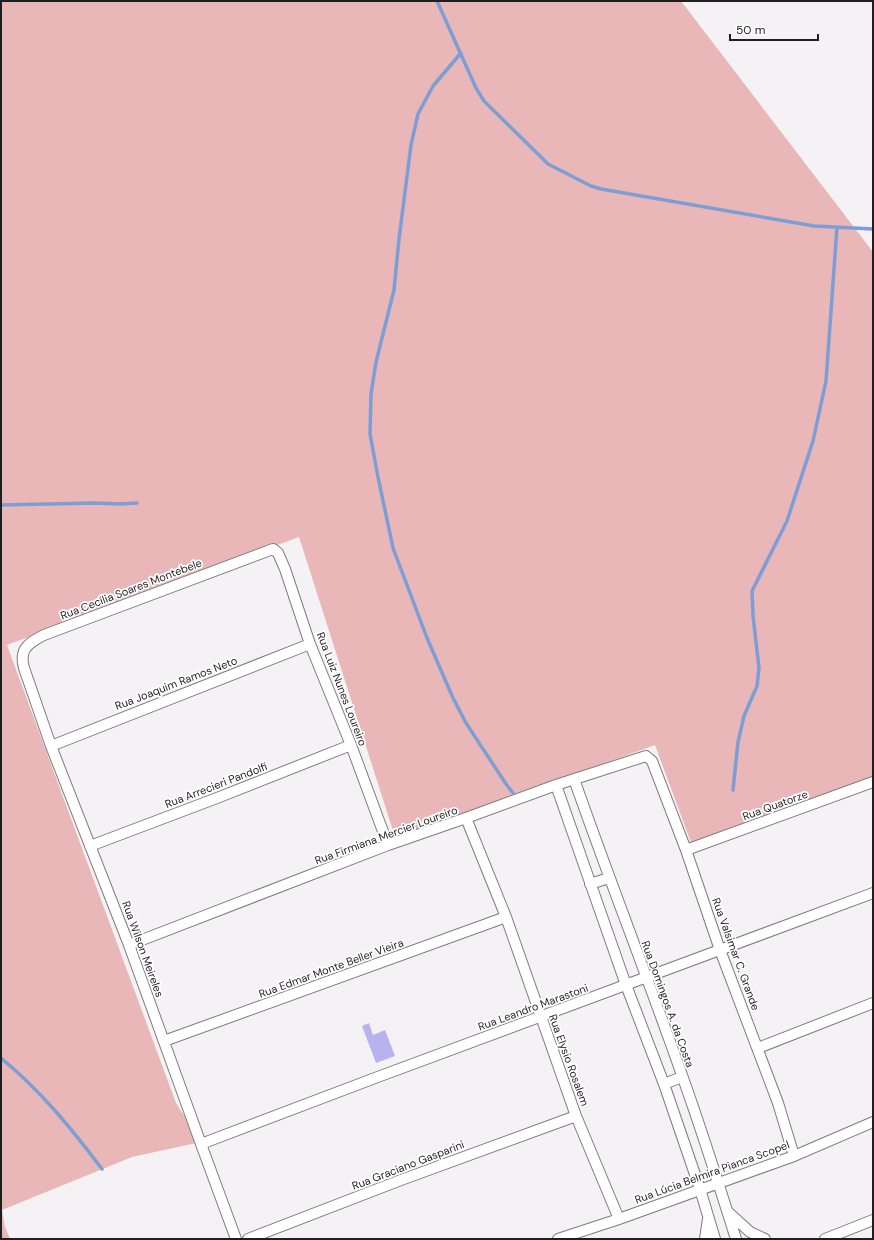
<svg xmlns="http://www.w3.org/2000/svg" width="874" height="1240" font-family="'DM Sans',sans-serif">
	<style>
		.green { fill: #e9b7b8 }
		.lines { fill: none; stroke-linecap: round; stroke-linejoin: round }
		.stream { stroke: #7d9ed4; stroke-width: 3.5 }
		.building { fill: #b9b2f1 }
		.street-casing { stroke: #7e7c7e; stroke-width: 12 }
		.street { stroke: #fff; stroke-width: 10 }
		.labels { text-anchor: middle; stroke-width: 3.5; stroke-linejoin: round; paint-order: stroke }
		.street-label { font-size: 11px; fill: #201f20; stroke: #fff }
	</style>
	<rect width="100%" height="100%" fill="#f5f2f5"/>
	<!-- green -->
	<path class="green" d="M 1,1 L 681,1 L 873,252 L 873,781 L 693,848 L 655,745 L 396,840 L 299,537 L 7,645 L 176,1103 L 201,1142 L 132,1157 L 2,1210 L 5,1227 L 10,1239 L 1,1239 Z"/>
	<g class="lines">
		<!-- stream -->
		<path class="stream" d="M 437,1 L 476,88 L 484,101 L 548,164 L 591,186 L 601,189 L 814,226 L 873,229
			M 461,53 L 433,86 L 418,114 L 411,145 L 399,239 L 394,290 L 376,362 L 371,394 L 370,434 L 378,477 L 393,548 L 427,638 L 453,698 L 466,723 L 506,784 L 513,793
			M 1,505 L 94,503 L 120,504 L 137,503
			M 733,790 L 738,742 L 744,716 L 757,686 L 759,668 L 753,616 L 752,591 L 787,521 L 813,441 L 826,381 L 837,227
			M 1,1058 C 41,1091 71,1128 102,1169"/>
	</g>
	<!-- building -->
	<path class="building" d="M 369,1023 L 373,1035 L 385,1030 L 395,1056 L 376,1063 L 362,1026 Z"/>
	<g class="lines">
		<defs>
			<path id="street" d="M 51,746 L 310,644
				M 574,779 C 609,879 648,978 683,1078 C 702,1131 719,1185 736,1239
				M 556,785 L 626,985 L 664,1084 L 700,1189 L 715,1239
				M 466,818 L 506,917 L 576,1116 L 619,1219
				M 90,846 L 217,798 L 351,745
				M 686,850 L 873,782
				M 590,884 L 609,878
				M 129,945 L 388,845 L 466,818 L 556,785 L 646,756 L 652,761 L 686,850 L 720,950 L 778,1103 L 794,1156
				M 164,1041 L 506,917
				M 758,1048 L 873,1003
				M 664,1084 L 682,1077
				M 201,1144 L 375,1078 L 873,893
				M 728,1212 L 750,1232 L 765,1239
				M 236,1239 L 201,1144 L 129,945 L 51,746 L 24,668 C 23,664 22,659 23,655 C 24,645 36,639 44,635 L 273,549 L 278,553 L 285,569 L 310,644 L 351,745 L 388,845
				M 248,1239 L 401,1180 L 576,1116
				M 558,1239 L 619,1219 L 794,1156 L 873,1122
				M 705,1239 L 708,1219
				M 825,1239 L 873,1220"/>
		</defs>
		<!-- street casing -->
		<use href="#street" class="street-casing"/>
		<!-- street -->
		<use href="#street" class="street"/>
	</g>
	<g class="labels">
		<!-- street labels -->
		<g class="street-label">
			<text transform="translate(131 589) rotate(-21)" y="4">Rua Cecília Soares Montebele</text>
			<text transform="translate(176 683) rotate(-21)" y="4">Rua Joaquim Ramos Neto</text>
			<text transform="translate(342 689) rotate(69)" y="4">Rua Luiz Nunes Loureiro</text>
			<text transform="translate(216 785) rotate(-21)" y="4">Rua Arrecieri Pandolfi</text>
			<text transform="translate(775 805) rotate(-20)" y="4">Rua Quatorze</text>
			<text transform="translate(386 835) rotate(-20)" y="4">Rua Firmiana Mercier Loureiro</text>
			<text transform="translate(143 949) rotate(70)" y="4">Rua Wilson Meireles</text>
			<text transform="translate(736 954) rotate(70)" y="4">Rua Valsimar C. Grande</text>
			<text transform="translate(331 968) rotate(-20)" y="4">Rua Edmar Monte Beller Vieira</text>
			<text transform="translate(668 1004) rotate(70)" y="4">Rua Domingos A. da Costa</text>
			<text transform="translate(533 1007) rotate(-20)" y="4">Rua Leandro Marastoni</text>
			<text transform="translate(569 1060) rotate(70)" y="4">Rua Elysio Rosalem</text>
			<text transform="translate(408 1165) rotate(-21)" y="4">Rua Graciano Gasparini</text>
			<text transform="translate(712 1172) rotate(-20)" y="4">Rua Lúcia Belmira Pianca Scopel</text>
		</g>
	</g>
	<!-- border -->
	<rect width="874" height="1240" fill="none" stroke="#201f20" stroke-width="4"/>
	<!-- scale -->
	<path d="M730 34v6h88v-6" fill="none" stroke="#201f20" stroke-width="2"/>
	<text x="736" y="34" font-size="12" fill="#201f20" stroke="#ffffff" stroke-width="3" paint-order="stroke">50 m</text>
</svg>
